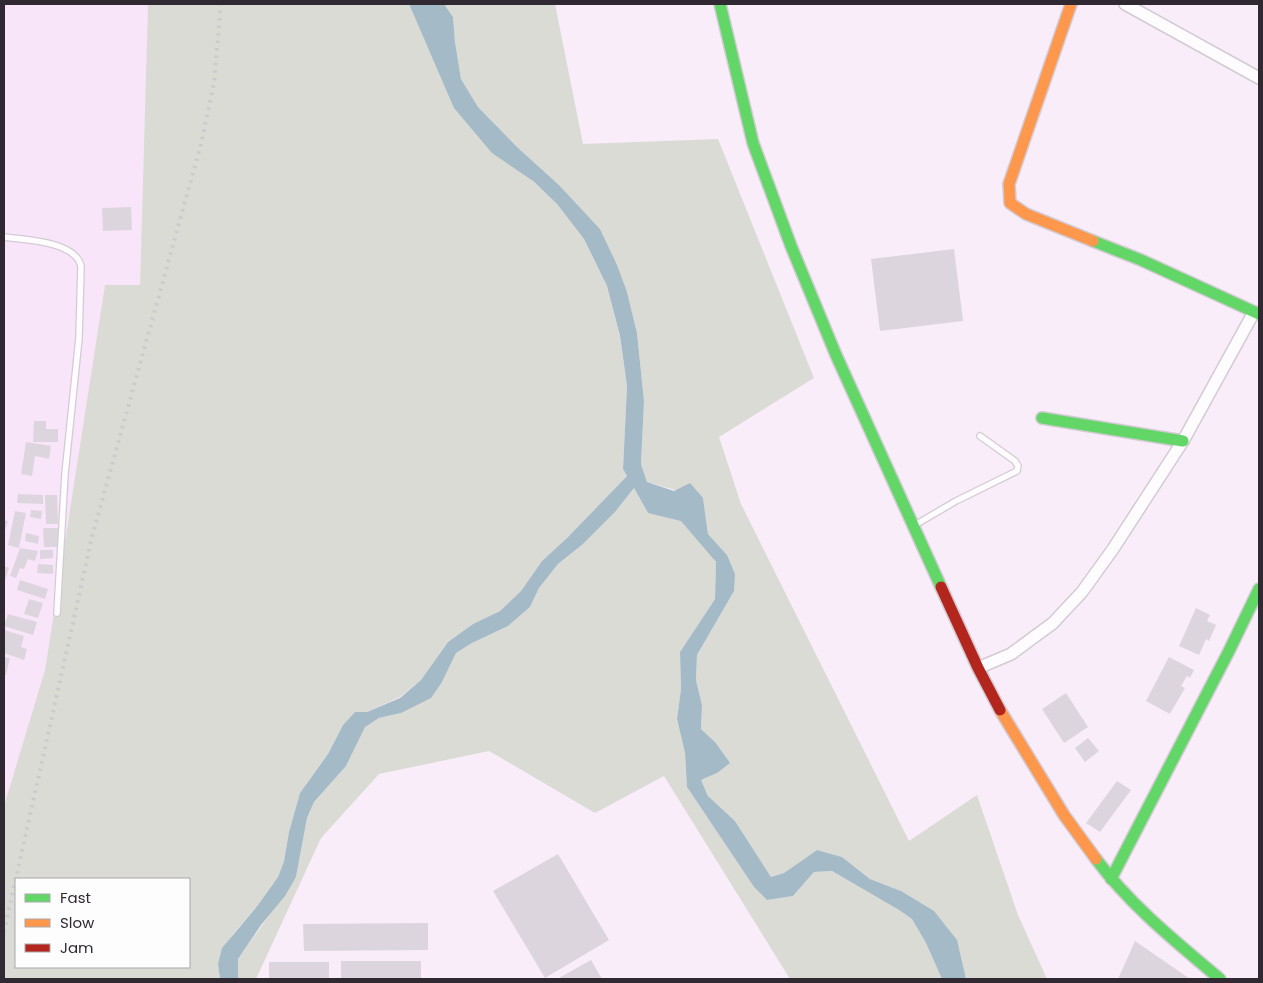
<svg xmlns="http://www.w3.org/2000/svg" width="1263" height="983" font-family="Poppins,sans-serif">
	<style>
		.built { fill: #f9e5fa }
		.green { fill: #dbdbd5; fill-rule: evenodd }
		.water { fill: #a4bac7 }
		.building { fill: #ddd5de }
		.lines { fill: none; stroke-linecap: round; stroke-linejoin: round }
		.lane-casing { stroke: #d3cbd4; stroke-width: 8 }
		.street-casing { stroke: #d3cbd4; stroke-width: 14 }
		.fast-casing { stroke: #d3cbd4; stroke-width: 14 }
		.slow-casing { stroke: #d3cbd4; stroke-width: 14 }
		.jam-casing { stroke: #d3cbd4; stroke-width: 14 }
		.lane { stroke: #fefcfe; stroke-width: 5.5 }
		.street { stroke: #fefcfe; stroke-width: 11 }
		.fast { stroke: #63d668; stroke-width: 11 }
		.slow { stroke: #ff974d; stroke-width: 11 }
		.jam { stroke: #b3261e; stroke-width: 11 }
		.rail { stroke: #cdcacd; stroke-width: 4; stroke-dasharray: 2.5 5; stroke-linecap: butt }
	</style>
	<rect width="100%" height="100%" fill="#f8edf9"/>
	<!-- built -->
	<path class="built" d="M 4,4 L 148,4 L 140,285 L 105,285 L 45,670 L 4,806 Z"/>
	<!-- green -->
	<path class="green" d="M 148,4 L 409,4 L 455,108 L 557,204 L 584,239 L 607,286 L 620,337 L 627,386 L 623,469 L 627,476 L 567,538 L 542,561 L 521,591 L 500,611 L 473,624 L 448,642 L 421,680 L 400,697 L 367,712 L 355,712 L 343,725 L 328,754 L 300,793 L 289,832 L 284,861 L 278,877 L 258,905 L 232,935 L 218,964 L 220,979 L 4,979 L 4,806 L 45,670 L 105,285 L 140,285 ZM 16,879 L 189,879 L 189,967 L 16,967 Z
		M 444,4 L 555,4 L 583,144 L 718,139 L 814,378 L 719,437 L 741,504 L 909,841 L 977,795 L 1018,915 L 1047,979 L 966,979 L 964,974 L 901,891 L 870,879 L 842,857 L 817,850 L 784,873 L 771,877 L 735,821 L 708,796 L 701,780 L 717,773 L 715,742 L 701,729 L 702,705 L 696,680 L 697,655 L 734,591 L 727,555 L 708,534 L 703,498 L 647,482 L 641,464 L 644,401 L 637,333 L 627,292 L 600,229 L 559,185 L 517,147 L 478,107 L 461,79 L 455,42 L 453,17 Z
		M 634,488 L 648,513 L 681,520 L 716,562 L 715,599 L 680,652 L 681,689 L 677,719 L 685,753 L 687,787 L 754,887 L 767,900 L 793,896 L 814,872 L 832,871 L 899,910 L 912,919 L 926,943 L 942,979 L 790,979 L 664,776 L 595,813 L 489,751 L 379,774 L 321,838 L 256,979 L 238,979 L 238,959 L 296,877 L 307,818 L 314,802 L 346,766 L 365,726 L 379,718 L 401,713 L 442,682 L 456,653 L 472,643 L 508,626 L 530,607 L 539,588 L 558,564 L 583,544 L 615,512 Z"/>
	<!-- water -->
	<path class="water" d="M 409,4 L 444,4 L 453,17 L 455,42 L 461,79 L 478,107 L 517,147 L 559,185 L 600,229 L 617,265 L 627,292 L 637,333 L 644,401 L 641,464 L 647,482 L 674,491 L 690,483 L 703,498 L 708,534 L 727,555 L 735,574 L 734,591 L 697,655 L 696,680 L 702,705 L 701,729 L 715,742 L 730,763 L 717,773 L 701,780 L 708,796 L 735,821 L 771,877 L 784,873 L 817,850 L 842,857 L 870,879 L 901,891 L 934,911 L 957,940 L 966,979 L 942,979 L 926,943 L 912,919 L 899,910 L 832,871 L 814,872 L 793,896 L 767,900 L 754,887 L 687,787 L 685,753 L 677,719 L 681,689 L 680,652 L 715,599 L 716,562 L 681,521 L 648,513 L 634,488 L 615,512 L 583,544 L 558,564 L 539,588 L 530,607 L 508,626 L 472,643 L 456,653 L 442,682 L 431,698 L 401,713 L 379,718 L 365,727 L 346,766 L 314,802 L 307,818 L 296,877 L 285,896 L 261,925 L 238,959 L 238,979 L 220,979 L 218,964 L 222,948 L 258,905 L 278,877 L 284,861 L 289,832 L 300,793 L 328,754 L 343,725 L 355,712 L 367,712 L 400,698 L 421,680 L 448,642 L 473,624 L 500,611 L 521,591 L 542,561 L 567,538 L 627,476 L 623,469 L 627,386 L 620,336 L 607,286 L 584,239 L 557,204 L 533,181 L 492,153 L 454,108 Z"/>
	<!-- building -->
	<path class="building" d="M 131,207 L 132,230 L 103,231 L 102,208 Z
		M 954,249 L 963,321 L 880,331 L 871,259 Z
		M 34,421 L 46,421 L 46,429 L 58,429 L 58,442 L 33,442 Z
		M 26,442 L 51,446 L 49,459 L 35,456 L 32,476 L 21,474 Z
		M 18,494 L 43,495 L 43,504 L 17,503 Z
		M 45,495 L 57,495 L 58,524 L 46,524 Z
		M 31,510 L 42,511 L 41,519 L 30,517 Z
		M 15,511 L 26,513 L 19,548 L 8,545 Z
		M 4,520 L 8,521 L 4,533 Z
		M 43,528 L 60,528 L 60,547 L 44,547 Z
		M 26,533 L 39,536 L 38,544 L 25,541 Z
		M 20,548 L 38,551 L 35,561 L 28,559 L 24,569 L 20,568 L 16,578 L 10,576 Z
		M 40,550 L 53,550 L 53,558 L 40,559 Z
		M 38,564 L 53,565 L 53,574 L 37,573 Z
		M 4,566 L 9,568 L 4,583 Z
		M 20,580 L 48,589 L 45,599 L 17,590 Z
		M 29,599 L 43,603 L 38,618 L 24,614 Z
		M 1196,608 L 1210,615 L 1207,621 L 1216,625 L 1209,641 L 1206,639 L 1199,655 L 1179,646 Z
		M 8,614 L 37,622 L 33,635 L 4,626 Z
		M 4,630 L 24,636 L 21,647 L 27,649 L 24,660 L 4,653 Z
		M 4,657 L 10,658 L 6,675 L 4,675 Z
		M 1169,657 L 1194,670 L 1190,678 L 1187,676 L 1181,686 L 1185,688 L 1170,714 L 1146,701 Z
		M 1066,693 L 1088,727 L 1064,743 L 1042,709 Z
		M 1088,738 L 1099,751 L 1085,762 L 1075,748 Z
		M 1117,781 L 1131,790 L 1100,832 L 1086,823 Z
		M 558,854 L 609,940 L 545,978 L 493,891 Z
		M 428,923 L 428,950 L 304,951 L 303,924 Z
		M 1135,941 L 1190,979 L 1118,979 Z
		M 591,960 L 602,979 L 557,979 Z
		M 341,961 L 421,961 L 421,979 L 341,979 Z
		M 269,962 L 329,962 L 329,979 L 269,979 Z"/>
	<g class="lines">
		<defs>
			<path id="lane" d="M 4,237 C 25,240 75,241 81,266 L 79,338 L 65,474 L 57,613
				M 915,525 L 956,501 L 1017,471 L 1018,466 L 1015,461 L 980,436"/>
			<path id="street" d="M 1125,4 L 1259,78
				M 978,668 L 1011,654 L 1053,623 L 1082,592 L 1113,549 L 1183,441 L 1254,312"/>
			<path id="fast" d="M 720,4 L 753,143 L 791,246 L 836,355 L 941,587
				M 1093,241 L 1141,260 L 1259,314
				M 1042,418 L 1183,441
				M 1096,859 C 1130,905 1176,942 1220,979
				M 1111,879 L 1229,651 L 1259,589"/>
			<path id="slow" d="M 1071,4 L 1009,184 L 1010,203 L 1026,214 L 1093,241
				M 1000,710 L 1064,815 L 1096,859"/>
			<path id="jam" d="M 941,587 L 978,668 L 1000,710"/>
		</defs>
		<!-- lane casing -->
		<use href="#lane" class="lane-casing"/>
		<!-- street casing -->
		<use href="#street" class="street-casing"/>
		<!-- fast casing -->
		<use href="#fast" class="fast-casing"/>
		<!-- slow casing -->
		<use href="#slow" class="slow-casing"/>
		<!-- jam casing -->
		<use href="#jam" class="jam-casing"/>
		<!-- lane -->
		<use href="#lane" class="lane"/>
		<!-- street -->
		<use href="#street" class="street"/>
		<!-- fast -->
		<use href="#fast" class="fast"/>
		<!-- slow -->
		<use href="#slow" class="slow"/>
		<!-- jam -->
		<use href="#jam" class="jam"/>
		<!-- rail -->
		<path class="rail" d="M 4,932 L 92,537 L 201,144 L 214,83 L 221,4"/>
	</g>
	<!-- border -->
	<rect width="1263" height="983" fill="none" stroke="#312931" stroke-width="10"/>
	<!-- legend -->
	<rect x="15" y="878" width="175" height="90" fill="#fdfdfd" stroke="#aba8ab"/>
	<rect x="25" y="894" width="25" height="8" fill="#63d668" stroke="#aba8ab"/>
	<text x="60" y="903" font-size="15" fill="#312931">Fast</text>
	<rect x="25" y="919" width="25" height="8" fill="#ff974d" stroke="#aba8ab"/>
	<text x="60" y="928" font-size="15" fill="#312931">Slow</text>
	<rect x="25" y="944" width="25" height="8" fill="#b3261e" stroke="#aba8ab"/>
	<text x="60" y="953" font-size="15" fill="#312931">Jam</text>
</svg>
